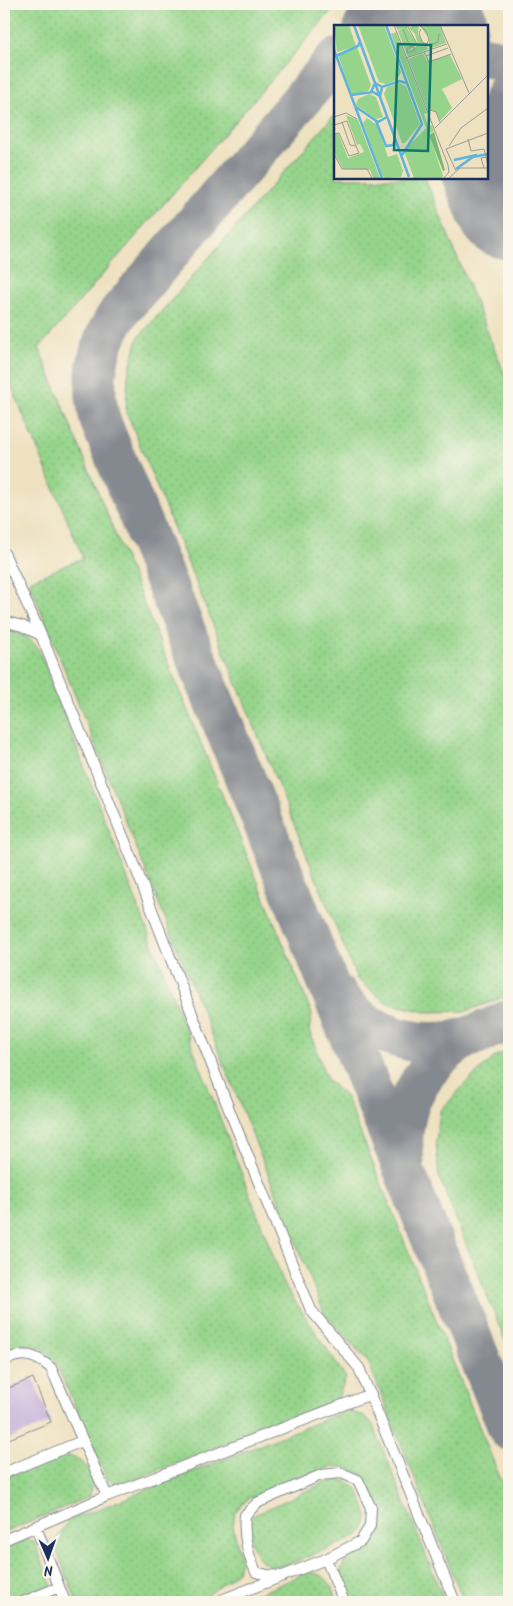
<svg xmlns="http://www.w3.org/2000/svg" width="513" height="1606" font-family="Kalam,sans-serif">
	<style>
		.grass { fill: url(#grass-dots); stroke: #588274 }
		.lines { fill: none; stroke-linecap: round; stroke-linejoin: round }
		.taxiway { stroke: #84888f; stroke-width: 41 }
		.runway { stroke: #84888f; stroke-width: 105 }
		.building { fill: #c0acd9 }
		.service-casing { stroke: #84888f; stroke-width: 12 }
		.service { stroke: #fff; stroke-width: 10 }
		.inset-river { fill: none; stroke: #5eb4da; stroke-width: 2.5 }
		.inset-road { fill: none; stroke: #9a9a99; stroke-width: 1 }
		.view { fill: #0f766e; fill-opacity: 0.15; stroke: #0f766e; stroke-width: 2.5 }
		.inset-edge { fill: none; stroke: #1b2f5e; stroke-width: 2.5 }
	</style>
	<defs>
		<pattern id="grass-dots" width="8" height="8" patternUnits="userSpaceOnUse" patternTransform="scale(1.25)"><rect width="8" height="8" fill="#95d48a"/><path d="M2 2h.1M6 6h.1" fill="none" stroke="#80b67a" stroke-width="1.8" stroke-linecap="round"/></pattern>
	</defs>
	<rect width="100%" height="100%" fill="#fbf7ec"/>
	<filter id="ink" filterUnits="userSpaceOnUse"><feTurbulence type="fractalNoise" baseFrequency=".02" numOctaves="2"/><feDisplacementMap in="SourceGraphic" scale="10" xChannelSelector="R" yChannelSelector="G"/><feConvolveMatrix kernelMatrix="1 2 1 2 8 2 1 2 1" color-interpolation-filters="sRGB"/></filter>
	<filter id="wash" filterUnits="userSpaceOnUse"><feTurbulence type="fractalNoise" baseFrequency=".0096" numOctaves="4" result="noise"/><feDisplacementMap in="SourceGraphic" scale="20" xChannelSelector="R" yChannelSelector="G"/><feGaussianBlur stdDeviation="1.12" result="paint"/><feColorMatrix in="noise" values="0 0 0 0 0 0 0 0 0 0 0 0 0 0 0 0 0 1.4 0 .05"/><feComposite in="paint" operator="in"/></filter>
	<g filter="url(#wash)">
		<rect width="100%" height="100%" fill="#eee1c0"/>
		<!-- grass -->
		<path class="grass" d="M 4,4 L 337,4 L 39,348 L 312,1014 L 309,1030 L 327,1080 L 346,1097 L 509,1500 L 509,1602 L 464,1602 L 368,1361 L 325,1315 L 29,581 L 83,558 L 6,373 L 4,373 Z
			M 335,114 L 336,178 L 425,178 L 509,385 L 509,995 L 467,1011 L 425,1012 L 387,1003 L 357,979 L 126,411 L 128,375 L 138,338 Z
			M 4,629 C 21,633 29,636 39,650 L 285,1286 L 346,1378 L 337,1400 L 128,1482 L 116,1483 L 107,1479 L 56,1363 C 52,1359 49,1353 44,1350 C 33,1342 16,1345 4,1350 Z
			M 509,1051 L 509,1350 L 439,1177 L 436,1141 L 440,1111 L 467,1082 L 496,1056 Z
			M 346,1411 L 365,1416 L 373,1425 L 445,1602 L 348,1602 L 340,1583 L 341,1570 L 346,1559 L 362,1550 L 377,1537 L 380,1515 L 370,1488 L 361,1474 L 348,1468 L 333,1466 L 249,1498 L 235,1512 L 233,1526 L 241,1561 L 237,1572 L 208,1595 L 204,1602 L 77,1602 L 54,1544 L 68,1521 Z
			M 67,1455 C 89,1464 98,1473 88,1497 L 4,1533 L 4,1478 L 54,1457 Z
			M 332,1479 C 339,1480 345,1480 351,1484 C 357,1488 359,1493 362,1499 C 369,1515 370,1526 356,1537 L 285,1566 C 265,1569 255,1558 251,1540 C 249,1531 248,1525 252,1516 Z
			M 23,1539 L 30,1540 L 35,1543 L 58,1602 L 4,1602 L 4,1547 Z
			M 308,1572 C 330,1575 330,1584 337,1602 L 240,1602 Z"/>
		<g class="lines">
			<!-- taxiway -->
			<path class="taxiway" d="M 433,20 L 440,26
				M 364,26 L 380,4
				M 487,57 L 509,62
				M 336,59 L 120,311 C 97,344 90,380 100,420 L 509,1430
				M 495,173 C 493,143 493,115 509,89
				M 337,995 C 363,1031 408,1048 452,1041 C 472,1038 491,1028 509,1020
				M 404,1162 C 397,1107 421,1065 467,1037"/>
			<!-- runway -->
			<path class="runway" d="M 426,4 L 435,26
				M 487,152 L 509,207"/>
		</g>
		<g id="blocks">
			<!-- building -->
			<path class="building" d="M 33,1378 L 51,1422 L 4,1441 L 4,1390 Z"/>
		</g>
	</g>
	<g filter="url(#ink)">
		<use href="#blocks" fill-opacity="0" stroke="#84888f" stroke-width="1"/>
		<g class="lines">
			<defs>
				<path id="service" d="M 4,553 L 41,635 L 133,861 L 232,1117 L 311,1310 L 359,1368 L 455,1602
					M 4,621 L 22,626 L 41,635
					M 4,1360 C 25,1352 34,1354 51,1368 L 107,1496
					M 4,1473 L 82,1441
					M 36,1527 L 65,1602
					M 4,1540 L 107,1496 L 371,1394
					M 326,1559 L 344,1602
					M 23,1602 L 59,1587
					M 218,1602 L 219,1601 L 326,1559 L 361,1541 L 370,1526 L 371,1508 L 358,1480 L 341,1473 L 321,1475 L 257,1503 L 245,1515 C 243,1535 247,1553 256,1572 L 267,1575 L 283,1576"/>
			</defs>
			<!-- service casing -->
			<use href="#service" class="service-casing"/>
			<!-- service -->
			<use href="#service" class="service"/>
		</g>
	</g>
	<!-- overview -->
	<g transform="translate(334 25)">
		<rect width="154" height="154" fill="#eee1c0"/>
		<path d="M 0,0 L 15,0 L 22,21 L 3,27 ZM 24,0 L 50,0 L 67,47 L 63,55 L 52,59 L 45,57 ZM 61,0 L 77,0 L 73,3 L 83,19 L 73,28 L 84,20 L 81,9 L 75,3 L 80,0 L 85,0 L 84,9 L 94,24 L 74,32 L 64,6 L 70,3 L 64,5 ZM 86,0 L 106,0 L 112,18 L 95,24 L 95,14 ZM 62,7 L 93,88 L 90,89 L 94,101 L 98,100 L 100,106 L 95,109 L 109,151 L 107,153 L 80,153 L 70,126 L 92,103 L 57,9 ZM 23,22 L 37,60 L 34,66 L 21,70 L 17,68 L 4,30 ZM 89,28 L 93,36 L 116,30 L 128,54 L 108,64 L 118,83 L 106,96 L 102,87 L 93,83 L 74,34 ZM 65,58 L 72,61 L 86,99 L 71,118 L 68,118 L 50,69 L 53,62 ZM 35,69 L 42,72 L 49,92 L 42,94 L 22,80 L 24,74 ZM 12,90 L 24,95 L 46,153 L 39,153 L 36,145 L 9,144 L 0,127 L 0,110 L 4,108 L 14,133 L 30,127 L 26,119 L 23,120 ZM 33,93 L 43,100 L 54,132 L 63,129 L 69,146 L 67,152 L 51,153 L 48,150 L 29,98 Z" fill="#95d48a"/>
		<path d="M 100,107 L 111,145 L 109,146 L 95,110 Z" fill="#78b676"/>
		<path class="inset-river" d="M 20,0 L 75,152M 52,0 L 88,99 L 68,130M 0,25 L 48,153M 2,31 L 24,21 L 26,17M 37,67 L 41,58 L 48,62 L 66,56 L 72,58M 17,70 L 39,67 L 46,71 L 48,63M 22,82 L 44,97 L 53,92M 42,96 L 52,121 L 59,120 L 61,114M 120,135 L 143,130M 122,144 L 139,132 L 154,129"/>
		<path class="inset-road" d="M 60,0 L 114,140 L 115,147 L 110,153M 85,0 L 92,6 L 95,14 L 93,19 L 88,17 L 85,8 L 87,4M 106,0 L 135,68M 74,2 L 83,19 L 73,24 L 73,28 L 81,25 L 79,21M 69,4 L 76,22M 93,21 L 104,17 L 105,9M 90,27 L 95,37 L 117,29M 92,31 L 114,23M 72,33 L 113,19M 93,84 L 102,87 L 106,97M 0,92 L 12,88 L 23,94M 0,100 L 13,96 L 22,121M 101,103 L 154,50M 0,109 L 5,108 L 15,131 L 25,128 L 22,121 L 16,120 L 8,97M 134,114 L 137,126 L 150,124 L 154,140M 115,121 L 127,103 L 154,83M 0,129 L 8,144 L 33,144 L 38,153M 150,143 L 147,133 L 152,132M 122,146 L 112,124 L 154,108M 115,153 L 126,143 L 154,143"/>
		<path class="view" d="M 64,19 L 97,20 L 94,126 L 60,125 Z"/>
		<rect width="154" height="154" class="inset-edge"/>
	</g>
	<!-- margin -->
	<rect width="513" height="1606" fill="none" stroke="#fbf7ec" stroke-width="20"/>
	<!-- north arrow -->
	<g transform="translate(48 1558) rotate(178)" stroke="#fbf7ec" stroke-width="4" paint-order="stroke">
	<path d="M0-4L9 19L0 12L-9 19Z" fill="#1b2f5e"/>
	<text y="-8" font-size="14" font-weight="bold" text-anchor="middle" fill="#1b2f5e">N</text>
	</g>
</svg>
